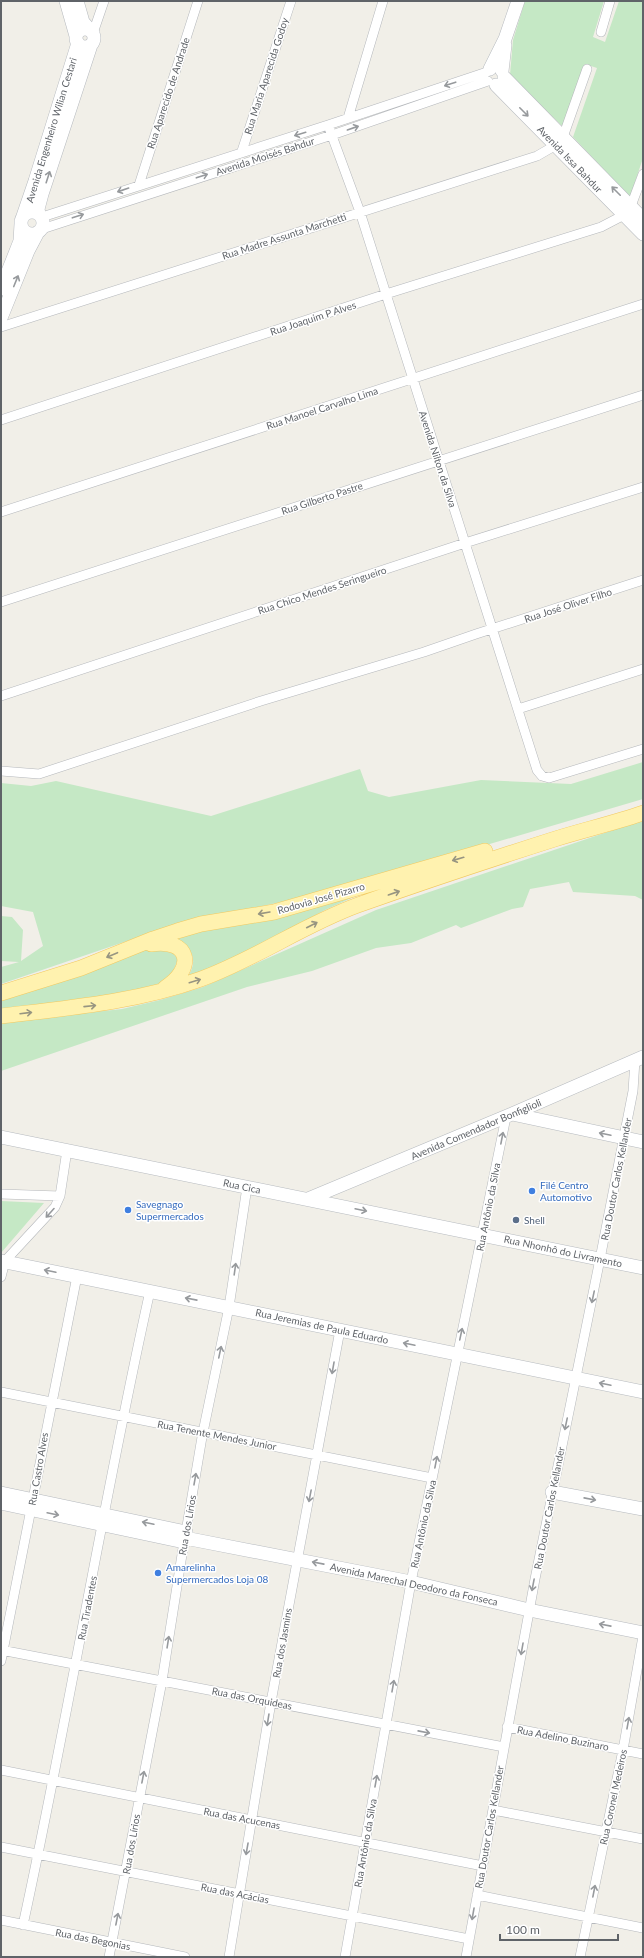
<svg xmlns="http://www.w3.org/2000/svg" width="644" height="1958" font-family="Lato,sans-serif">
	<style>
		.green { fill: #c5e8c5 }
		.lines { fill: none; stroke-linecap: round; stroke-linejoin: round }
		.street-casing { stroke: #b5b8bc; stroke-width: 10 }
		.secondary-casing { stroke: #b6babf; stroke-width: 14 }
		.primary-casing { stroke: #f2c960; stroke-width: 16 }
		.street { stroke: #fff; stroke-width: 9 }
		.secondary { stroke: #fff; stroke-width: 13 }
		.primary { stroke: #fff2af; stroke-width: 15 }
		.oneway { stroke: #979a9d }
		.oneway2 { stroke: #979581 }
		.shop-dot { fill: #3f7fe0; stroke: #fff; stroke-width: 1.5 }
		.service-dot { fill: #5c6f8a; stroke: #fff; stroke-width: 1.5 }
		.labels { text-anchor: middle; stroke-width: 3; stroke-linejoin: round; paint-order: stroke }
		.street-label { font-size: 10px; fill: #5f6368; stroke: #fff }
		.shop-label { font-size: 10px; fill: #366cbe; stroke: #fff; text-anchor: start }
		.service-label { font-size: 10px; fill: #4e5e75; stroke: #fff; text-anchor: start }
	</style>
	<rect width="100%" height="100%" fill="#f1efe8"/>
	<!-- green -->
	<path class="green" d="M 525,1 L 604,1 L 593,37 L 605,42 L 619,1 L 643,1 L 643,158 L 630,197 L 573,137 L 597,68 L 585,64 L 563,127 L 510,75 L 513,40 Z
		M 643,762 L 643,799 L 320,894 L 177,924 L 1,984 L 1,967 L 19,962 L 1,961 L 1,916 L 12,917 L 23,930 L 21,961 L 43,946 L 33,912 L 1,906 L 1,783 L 31,786 L 56,781 L 211,816 L 360,769 L 368,791 L 389,797 L 481,780 L 571,784 Z
		M 643,820 L 643,900 L 635,896 L 573,892 L 569,882 L 530,889 L 523,907 L 512,909 L 461,928 L 456,925 L 411,943 L 376,948 L 312,971 L 247,987 L 1,1071 L 1,1022 L 122,1009 L 160,1000 L 203,987 L 376,910 Z
		M 367,891 L 325,910 L 254,949 L 187,978 C 200,959 191,946 173,937 Z
		M 154,949 L 173,953 L 178,959 L 173,972 L 162,983 L 147,988 L 96,999 L 1,1011 L 1,999 L 61,982 L 143,950 Z
		M 1,1201 L 44,1203 L 1,1253 Z"/>
	<g class="lines">
		<defs>
			<path id="street" d="M 601,32 L 610,1
				M 93,33 L 104,1
				M 348,118 L 383,1
				M 328,125 L 360,212 L 537,770 L 542,776 L 549,778 L 643,749
				M 242,151 L 291,1
				M 139,185 L 198,1
				M 42,217 L 328,125 L 487,72
				M 42,229 L 332,135 L 488,81
				M 1,327 L 537,156 L 556,145 L 563,137 L 587,69
				M 1,420 L 386,294 L 601,227 L 624,215 L 631,206 L 643,174
				M 1,512 L 643,304
				M 1,602 L 643,395
				M 1,696 L 465,543 L 643,487
				M 518,709 L 643,669
				M 1,771 L 39,774 L 261,701 L 424,652 L 476,634 L 643,580
				M 1,1194 L 60,1196
				M 1,1277 L 5,1261 L 55,1207 L 60,1196 L 67,1150
				M 1,1392 L 432,1478
				M 186,1532 L 202,1437 L 229,1307 L 247,1187
				M 1,1650 L 504,1747
				M 1,1661 L 77,1276
				M 507,1727 L 643,1754
				M 1,1770 L 483,1866
				M 493,1810 L 643,1839
				M 1,1847 L 469,1939
				M 477,1895 L 643,1928
				M 1,1920 L 185,1957
				M 23,1925 C 69,1714 103,1501 150,1291
				M 109,1957 L 162,1681 L 184,1542
				M 229,1957 L 271,1702 L 340,1330
				M 345,1957 L 411,1582 L 506,1117
				M 466,1957 L 535,1579 L 600,1259 L 633,1091 L 635,1060
				M 580,1957 L 623,1750 L 643,1636"/>
			<path id="secondary" d="M 66,1 L 76,36
				M 77,1 L 83,22 L 93,33
				M76 38a9 9 0 1 1 18 0a9 9 0 1 1-18 0Z
				M 490,69 L 505,39 L 518,1
				M 502,71 L 505,45
				M 504,77 L 643,219
				M 496,85 L 643,234
				M21 223a11 11 0 1 1 22 0a11 11 0 1 1-22 0Z
				M 39,214 L 38,209 L 42,194 L 91,45
				M 23,216 L 35,181 L 78,43
				M 1,289 L 20,241 L 21,224
				M 1,318 L 28,251 L 38,232
				M 512,1114 L 643,1142
				M 1,1137 L 643,1268
				M 308,1199 L 512,1114 L 643,1057
				M 1,1261 L 643,1392
				M 552,1492 L 643,1509
				M 1,1493 L 186,1532 L 184,1542 L 1,1503
				M 185,1538 L 411,1582 L 529,1610 L 643,1633"/>
			<path id="primary" d="M 151,944 C 190,938 196,968 165,988
				M 1,993 L 81,968 L 153,939 L 177,931 L 201,924 L 274,912 L 485,851
				M 1,1016 C 69,1008 137,1002 201,979 C 256,959 303,925 358,905 C 423,882 489,860 555,839 C 584,830 614,823 643,813"/>
		</defs>
		<!-- street casing -->
		<use href="#street" class="street-casing"/>
		<!-- secondary casing -->
		<use href="#secondary" class="secondary-casing"/>
		<!-- primary casing -->
		<use href="#primary" class="primary-casing"/>
		<!-- street -->
		<use href="#street" class="street"/>
		<!-- secondary -->
		<use href="#secondary" class="secondary"/>
		<!-- primary -->
		<use href="#primary" class="primary"/>
	</g>
	<!-- one-way arrows -->
	<defs><path id="oneway-shaft" d="M-6 0H5M1.5-3L5.5 0L1.5 3" fill="none" stroke-width="1.6" stroke-linecap="round" stroke-linejoin="round"/></defs>
	<g class="oneway">
		<use href="#oneway-shaft" transform="translate(450 84) rotate(162)"/>
		<use href="#oneway-shaft" transform="translate(524 112) rotate(45)"/>
		<use href="#oneway-shaft" transform="translate(353 128) rotate(-19)"/>
		<use href="#oneway-shaft" transform="translate(300 134) rotate(163)"/>
		<use href="#oneway-shaft" transform="translate(202 176) rotate(-18)"/>
		<use href="#oneway-shaft" transform="translate(48 177) rotate(-72)"/>
		<use href="#oneway-shaft" transform="translate(123 190) rotate(161)"/>
		<use href="#oneway-shaft" transform="translate(616 191) rotate(-135)"/>
		<use href="#oneway-shaft" transform="translate(78 216) rotate(-18)"/>
		<use href="#oneway-shaft" transform="translate(16 281) rotate(-68)"/>
		<use href="#oneway-shaft" transform="translate(605 1134) rotate(-168)"/>
		<use href="#oneway-shaft" transform="translate(502 1138) rotate(-79)"/>
		<use href="#oneway-shaft" transform="translate(361 1210) rotate(12)"/>
		<use href="#oneway-shaft" transform="translate(50 1213) rotate(132)"/>
		<use href="#oneway-shaft" transform="translate(235 1269) rotate(-82)"/>
		<use href="#oneway-shaft" transform="translate(50 1271) rotate(-168)"/>
		<use href="#oneway-shaft" transform="translate(593 1297) rotate(102)"/>
		<use href="#oneway-shaft" transform="translate(191 1299) rotate(-169)"/>
		<use href="#oneway-shaft" transform="translate(461 1334) rotate(-78)"/>
		<use href="#oneway-shaft" transform="translate(409 1344) rotate(-168)"/>
		<use href="#oneway-shaft" transform="translate(220 1352) rotate(-78)"/>
		<use href="#oneway-shaft" transform="translate(333 1368) rotate(100)"/>
		<use href="#oneway-shaft" transform="translate(605 1384) rotate(-168)"/>
		<use href="#oneway-shaft" transform="translate(566 1424) rotate(102)"/>
		<use href="#oneway-shaft" transform="translate(436 1462) rotate(-79)"/>
		<use href="#oneway-shaft" transform="translate(195 1479) rotate(-80)"/>
		<use href="#oneway-shaft" transform="translate(310 1496) rotate(101)"/>
		<use href="#oneway-shaft" transform="translate(590 1499) rotate(11)"/>
		<use href="#oneway-shaft" transform="translate(53 1514) rotate(12)"/>
		<use href="#oneway-shaft" transform="translate(148 1523) rotate(-168)"/>
		<use href="#oneway-shaft" transform="translate(318 1563) rotate(-169)"/>
		<use href="#oneway-shaft" transform="translate(533 1585) rotate(101)"/>
		<use href="#oneway-shaft" transform="translate(605 1625) rotate(-169)"/>
		<use href="#oneway-shaft" transform="translate(168 1642) rotate(-81)"/>
		<use href="#oneway-shaft" transform="translate(522 1649) rotate(100)"/>
		<use href="#oneway-shaft" transform="translate(393 1686) rotate(-80)"/>
		<use href="#oneway-shaft" transform="translate(268 1720) rotate(99)"/>
		<use href="#oneway-shaft" transform="translate(628 1723) rotate(-80)"/>
		<use href="#oneway-shaft" transform="translate(424 1732) rotate(11)"/>
		<use href="#oneway-shaft" transform="translate(143 1777) rotate(-79)"/>
		<use href="#oneway-shaft" transform="translate(376 1781) rotate(-80)"/>
		<use href="#oneway-shaft" transform="translate(247 1849) rotate(100)"/>
		<use href="#oneway-shaft" transform="translate(594 1891) rotate(-79)"/>
		<use href="#oneway-shaft" transform="translate(473 1914) rotate(100)"/>
		<use href="#oneway-shaft" transform="translate(117 1919) rotate(-79)"/>
	</g>
	<g class="oneway2">
		<use href="#oneway-shaft" transform="translate(458 859) rotate(164)"/>
		<use href="#oneway-shaft" transform="translate(394 893) rotate(-19)"/>
		<use href="#oneway-shaft" transform="translate(264 913) rotate(170)"/>
		<use href="#oneway-shaft" transform="translate(312 925) rotate(-27)"/>
		<use href="#oneway-shaft" transform="translate(112 955) rotate(157)"/>
		<use href="#oneway-shaft" transform="translate(195 981) rotate(-17)"/>
		<use href="#oneway-shaft" transform="translate(90 1006) rotate(-6)"/>
		<use href="#oneway-shaft" transform="translate(26 1013) rotate(-7)"/>
	</g>
	<!-- markers -->
	<g class="shop-dot">
		<circle cx="532" cy="1191" r="4"/>
		<circle cx="128" cy="1210" r="4"/>
		<circle cx="158" cy="1573" r="4"/>
	</g>
	<circle class="service-dot" cx="516" cy="1220" r="4"/>
	<g class="labels">
		<!-- street labels -->
		<g class="street-label">
			<text transform="translate(266 76) rotate(-72)" y="4">Rua Maria Aparecida Godoy</text>
			<text transform="translate(168 93) rotate(-72)" y="4">Rua Aparecido de Andrade</text>
			<text transform="translate(51 130) rotate(-73)" y="4">Avenida Engenheiro Wilian Cestari</text>
			<text transform="translate(265 156) rotate(-18)" y="4">Avenida Moisés Bahdur</text>
			<text transform="translate(570 159) rotate(46)" y="4">Avenida Issa Bahdur</text>
			<text transform="translate(284 236) rotate(-18)" y="4">Rua Madre Assunta Marchetti</text>
			<text transform="translate(313 318) rotate(-18)" y="4">Rua Joaquim P Alves</text>
			<text transform="translate(322 408) rotate(-18)" y="4">Rua Manoel Carvalho Lima</text>
			<text transform="translate(438 459) rotate(72)" y="4">Avenida Nilton da Silva</text>
			<text transform="translate(322 498) rotate(-18)" y="4">Rua Gilberto Pastre</text>
			<text transform="translate(322 590) rotate(-18)" y="4">Rua Chico Mendes Seringueiro</text>
			<text transform="translate(568 605) rotate(-18)" y="4">Rua José Oliver Filho</text>
			<text transform="translate(321 898) rotate(-16)" y="4">Rodovia José Pizarro</text>
			<text transform="translate(476 1129) rotate(-23)" y="4">Avenida Comendador Bonfiglioli</text>
			<text transform="translate(616 1179) rotate(-79)" y="4">Rua Doutor Carlos Kellander</text>
			<text transform="translate(242 1186) rotate(12)" y="4">Rua Cica</text>
			<text transform="translate(488 1207) rotate(-79)" y="4">Rua Antônio da Silva</text>
			<text transform="translate(563 1251) rotate(12)" y="4">Rua Nhonhô do Livramento</text>
			<text transform="translate(322 1326) rotate(12)" y="4">Rua Jeremias de Paula Eduardo</text>
			<text transform="translate(217 1435) rotate(11)" y="4">Rua Tenente Mendes Junior</text>
			<text transform="translate(38 1469) rotate(-80)" y="4">Rua Castro Alves</text>
			<text transform="translate(549 1508) rotate(-79)" y="4">Rua Doutor Carlos Kellander</text>
			<text transform="translate(423 1524) rotate(-78)" y="4">Rua Antônio da Silva</text>
			<text transform="translate(187 1525) rotate(-80)" y="4">Rua dos Lírios</text>
			<text transform="translate(414 1584) rotate(12)" y="4">Avenida Marechal Deodoro da Fonseca</text>
			<text transform="translate(87 1608) rotate(-79)" y="4">Rua Tiradentes</text>
			<text transform="translate(282 1643) rotate(-80)" y="4">Rua dos Jasmins</text>
			<text transform="translate(252 1698) rotate(11)" y="4">Rua das Orquideas</text>
			<text transform="translate(563 1738) rotate(11)" y="4">Rua Adelino Buzinaro</text>
			<text transform="translate(613 1797) rotate(-78)" y="4">Rua Coronel Medeiros</text>
			<text transform="translate(242 1818) rotate(11)" y="4">Rua das Acucenas</text>
			<text transform="translate(489 1827) rotate(-80)" y="4">Rua Doutor Carlos Kellander</text>
			<text transform="translate(365 1843) rotate(-80)" y="4">Rua Antônio da Silva</text>
			<text transform="translate(131 1844) rotate(-80)" y="4">Rua dos Lírios</text>
			<text transform="translate(235 1893) rotate(11)" y="4">Rua das Acácias</text>
			<text transform="translate(93 1939) rotate(11)" y="4">Rua das Begonias</text>
		</g>
		<!-- shop labels -->
		<g class="shop-label">
			<text x="540" y="1189">Filé Centro<tspan x="540" dy="12">Automotivo</tspan></text>
			<text x="136" y="1208">Savegnago<tspan x="136" dy="12">Supermercados</tspan></text>
			<text x="166" y="1571">Amarelinha<tspan x="166" dy="12">Supermercados Loja 08</tspan></text>
		</g>
		<!-- service labels -->
		<g class="service-label">
			<text x="524" y="1224">Shell</text>
		</g>
	</g>
	<!-- border -->
	<rect width="644" height="1958" fill="none" stroke="#5f6368" stroke-width="4"/>
	<!-- scale -->
	<path d="M500 1934v6h118v-6" fill="none" stroke="#5f6368" stroke-width="2"/>
	<text x="506" y="1934" font-size="12" fill="#5f6368" stroke="#ffffff" stroke-width="3" paint-order="stroke">100 m</text>
</svg>
